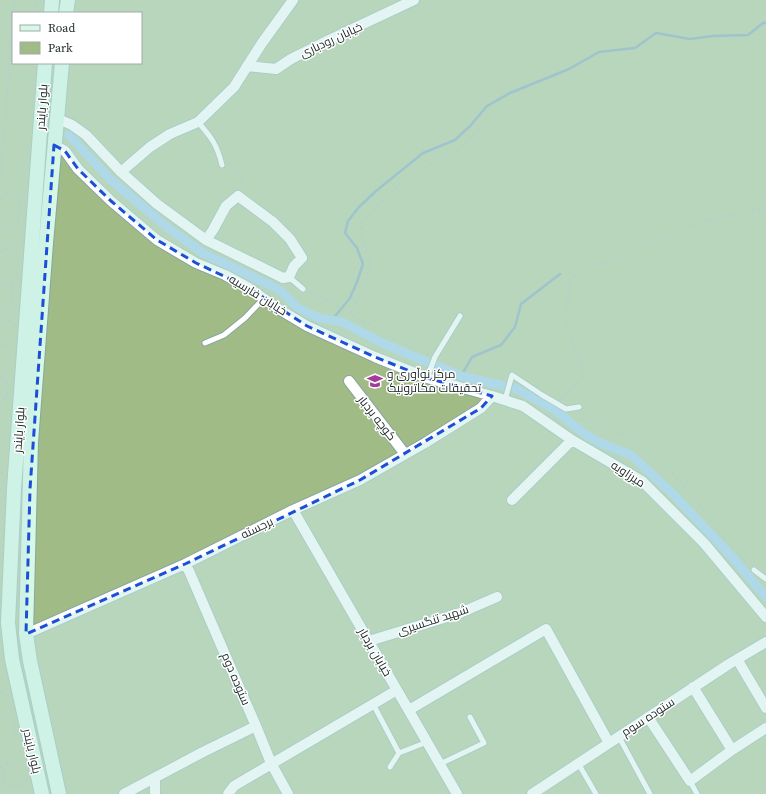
<svg xmlns="http://www.w3.org/2000/svg" width="766" height="794" font-family="'Source Serif 4',Cairo,serif">
	<style>
		.green { fill: #a0bb86; fill-rule: evenodd }
		.lines { fill: none; stroke-linecap: round; stroke-linejoin: round }
		.stream { stroke: #6c92b0; stroke-width: 2.5 }
		.canal { stroke: #8ec0ea; stroke-width: 9 }
		.lane-casing { stroke: #87a7a3; stroke-width: 7 }
		.street-casing { stroke: #87a7a3; stroke-width: 12 }
		.secondary-casing { stroke: #87a7a3; stroke-width: 16 }
		.path { stroke: #94b0ad; stroke-width: 1.5; stroke-dasharray: 3 3; stroke-linecap: butt }
		.lane { stroke: #fff; stroke-width: 5 }
		.street { stroke: #fff; stroke-width: 10 }
		.secondary { stroke: #d5f9e6; stroke-width: 14 }
		.marked { fill: none; stroke: #1d4ed8; stroke-width: 3; stroke-dasharray: 8 5; stroke-linejoin: round }
		.labels { text-anchor: middle; stroke-width: 3; stroke-linejoin: round; paint-order: stroke }
		.street-label { font-size: 12px; fill: #1c2827; stroke: #fff }
		.poi-label { font-size: 12px; fill: #1c2827; stroke: #fff; text-anchor: start }
	</style>
	<rect width="100%" height="100%" fill="#caece8"/>
	<!-- green -->
	<path class="green" d="M 0,0 L 766,0 L 766,794 L 0,794 ZM 13,13 L 141,13 L 141,63 L 13,63 Z"/>
	<g class="lines">
		<!-- stream -->
		<path class="stream" d="M 332,320 L 350,298 L 357,282 L 363,264 L 357,248 L 345,233 L 348,221 L 359,207 L 376,191 L 423,153 L 455,140 L 471,125 L 487,106 L 510,93 L 569,69 L 599,52 L 635,48 L 656,33 L 690,39 L 713,36 L 748,35 L 763,23 L 766,23
			M 461,376 L 472,357 L 501,345 L 515,327 L 521,304 L 560,274"/>
		<!-- canal -->
		<path class="canal" d="M 69,135 L 110,179 L 168,228 L 203,253 L 280,290 L 298,308 L 319,318 L 342,322 L 384,344 L 461,376 L 517,389 L 552,408 L 586,435 L 603,444 L 631,455 L 673,494 L 733,558 L 766,597"/>
		<defs>
			<path id="lane" d="M 198,122 C 212,138 217,145 222,165
				M 289,277 L 303,289
				M 205,343 L 224,335 L 245,318 L 264,298
				M 427,378 L 435,357 L 460,316
				M 505,400 L 512,375 L 542,395 L 566,409 L 579,407
				M 754,570 L 766,579
				M 373,704 L 399,753
				M 619,737 L 650,794
				M 578,763 L 596,794
				M 440,764 L 484,743 L 470,717
				M 390,767 L 399,753 L 427,742
				M 690,781 L 697,794"/>
			<path id="street" d="M 247,66 L 276,69 L 291,59 L 329,40 L 414,0
				M 56,118 L 72,125 L 86,135 L 121,172 L 150,147 L 170,134 L 198,122 L 234,87 L 262,43 L 293,0
				M 54,145 L 65,151 L 78,169 L 111,201 L 157,240 L 196,263 L 225,275 L 249,288 L 277,308 L 307,326 L 375,357 L 427,378 L 492,396
				M 121,172 L 157,204 L 206,240 L 283,278 L 289,277 L 294,266 L 302,258 L 290,239 L 273,222 L 238,196 L 226,206 L 213,230 L 206,240
				M 349,381 L 405,454
				M 512,500 L 572,440
				M 293,510 L 457,794
				M 185,564 L 189,571 L 256,726 L 271,763 L 288,794
				M 26,634 L 185,564 L 293,510 L 360,480 L 425,443 L 481,408 L 492,396 L 523,406 L 572,440 L 642,481 L 704,543 L 766,617
				M 369,641 L 460,613 L 497,597
				M 737,659 L 766,708
				M 693,687 L 732,750 L 766,728
				M 409,710 L 546,629 L 609,743
				M 648,717 L 690,781 L 732,750
				M 124,794 L 203,752 L 256,726
				M 155,794 L 155,778
				M 228,794 L 234,786 L 397,690
				M 532,794 L 729,664 L 766,642"/>
			<path id="secondary" d="M 51,13 L 52,0
				M 66,13 L 68,0
				M 42,794 L 12,659 L 8,623 L 14,489 L 45,63
				M 59,794 L 30,661 L 26,634 L 31,442 L 46,243 L 62,63"/>
		</defs>
		<!-- lane casing -->
		<use href="#lane" class="lane-casing"/>
		<!-- street casing -->
		<use href="#street" class="street-casing"/>
		<!-- secondary casing -->
		<use href="#secondary" class="secondary-casing"/>
		<!-- path -->
		<path class="path" d="M 13,3 L 18,0
			M 36,13 L 37,0
			M 229,162 C 237,168 245,177 241,188
			M 0,180 L 7,101 L 13,0
			M 0,198 C 27,179 20,208 18,224 C 13,230 6,228 0,224
			M 0,251 L 8,249 L 14,252 L 19,259
			M 0,285 L 8,286 L 13,281
			M 310,292 L 335,304 L 350,315
			M 0,319 L 10,321
			M 15,326 L 10,321 L 14,278 L 18,271
			M 0,346 L 13,343
			M 429,355 L 410,347 L 350,315 L 366,283 L 370,261 L 361,237 L 362,221 L 401,183 L 426,166 L 457,150 L 470,139 L 487,122
			M 0,377 C 10,383 12,396 0,401
			M 7,395 L 8,401
			M 560,399 L 583,376 L 583,363 L 576,353 L 565,315 L 570,290 L 569,279 L 590,267 L 617,260 L 626,254 L 686,226 L 721,217 L 766,208
			M 580,412 L 582,419 L 636,440 L 656,453 L 702,508 L 721,535 L 749,565
			M 0,471 L 4,476
			M 0,490 L 3,487
			M 0,693 L 7,688
			M 12,715 L 17,738
			M 0,718 L 12,716
			M 0,765 L 3,770
			M 4,780 C 11,788 21,788 27,779
			M 6,794 C 5,789 5,785 4,781 C 3,773 1,765 11,762 C 16,760 19,762 23,764"/>
		<!-- lane -->
		<use href="#lane" class="lane"/>
		<!-- street -->
		<use href="#street" class="street"/>
		<!-- secondary -->
		<use href="#secondary" class="secondary"/>
	</g>
	<!-- marked area -->
	<path d="M0 0H766V794H0ZM 54,145 L 65,151 L 78,169 L 111,201 L 157,240 L 196,263 L 249,288 L 307,326 L 375,357 L 427,378 L 492,396 L 481,408 L 360,480 L 185,564 L 26,634 L 30,489 Z" fill="#caece8" fill-opacity=".55" fill-rule="evenodd"/>
	<path class="marked" d="M 54,145 L 65,151 L 78,169 L 111,201 L 157,240 L 196,263 L 249,288 L 307,326 L 375,357 L 427,378 L 492,396 L 481,408 L 360,480 L 185,564 L 26,634 L 30,489 Z"/>
	<!-- icons -->
	<defs>
		<symbol id="university-bare" viewBox="-9 -9 18 18"><path d="M0-5L7-2L0 1L-7-2ZM-4 1L0 2.5L4 1V4Q0 6-4 4Z" fill="#a43b9c" stroke="#fff" stroke-width="2.5" paint-order="stroke"/></symbol>
	</defs>
	<g fill-rule="evenodd">
		<use href="#university-bare" x="364" y="370" width="22" height="22"/>
	</g>
	<g class="labels">
		<!-- street labels -->
		<g class="street-label">
			<text transform="translate(331 40) rotate(-25)" y="4">خیابان رودباری</text>
			<text transform="translate(42 107) rotate(-86)" y="4">بلوار بایندر</text>
			<text transform="translate(258 295) rotate(32)" y="4">خیابان فارسیه</text>
			<text transform="translate(377 418) rotate(52)" y="4">کوچه بردبار</text>
			<text transform="translate(19 430) rotate(-86)" y="4">بلوار بایندر</text>
			<text transform="translate(628 474) rotate(33)" y="4">میرزاویه</text>
			<text transform="translate(257 528) rotate(-26)" y="4">برجسته</text>
			<text transform="translate(433 620) rotate(-18)" y="4">شهید تنگسیری</text>
			<text transform="translate(375 652) rotate(60)" y="4">خیابان بردبار</text>
			<text transform="translate(236 679) rotate(67)" y="4">ستوده دوم</text>
			<text transform="translate(648 717) rotate(-33)" y="4">ستوده سوم</text>
			<text transform="translate(32 751) rotate(77)" y="4">بلوار بایندر</text>
		</g>
		<!-- poi labels -->
		<g class="poi-label">
			<text x="387" y="378">مرکز نوآوری و<tspan x="387" dy="14">تحقیقات مکاترونیک</tspan></text>
		</g>
	</g>
	<!-- legend -->
	<rect x="12" y="12" width="130" height="52" fill="#ffffff" stroke="#a4a9a9"/>
	<rect x="20" y="25" width="20" height="6" fill="#d5f9e6" stroke="#a4a9a9"/>
	<text x="48" y="32" font-size="12" fill="#1c2827">Road</text>
	<rect x="20" y="42" width="20" height="12" fill="#a0bb86" stroke="#a4a9a9"/>
	<text x="48" y="52" font-size="12" fill="#1c2827">Park</text>
</svg>
